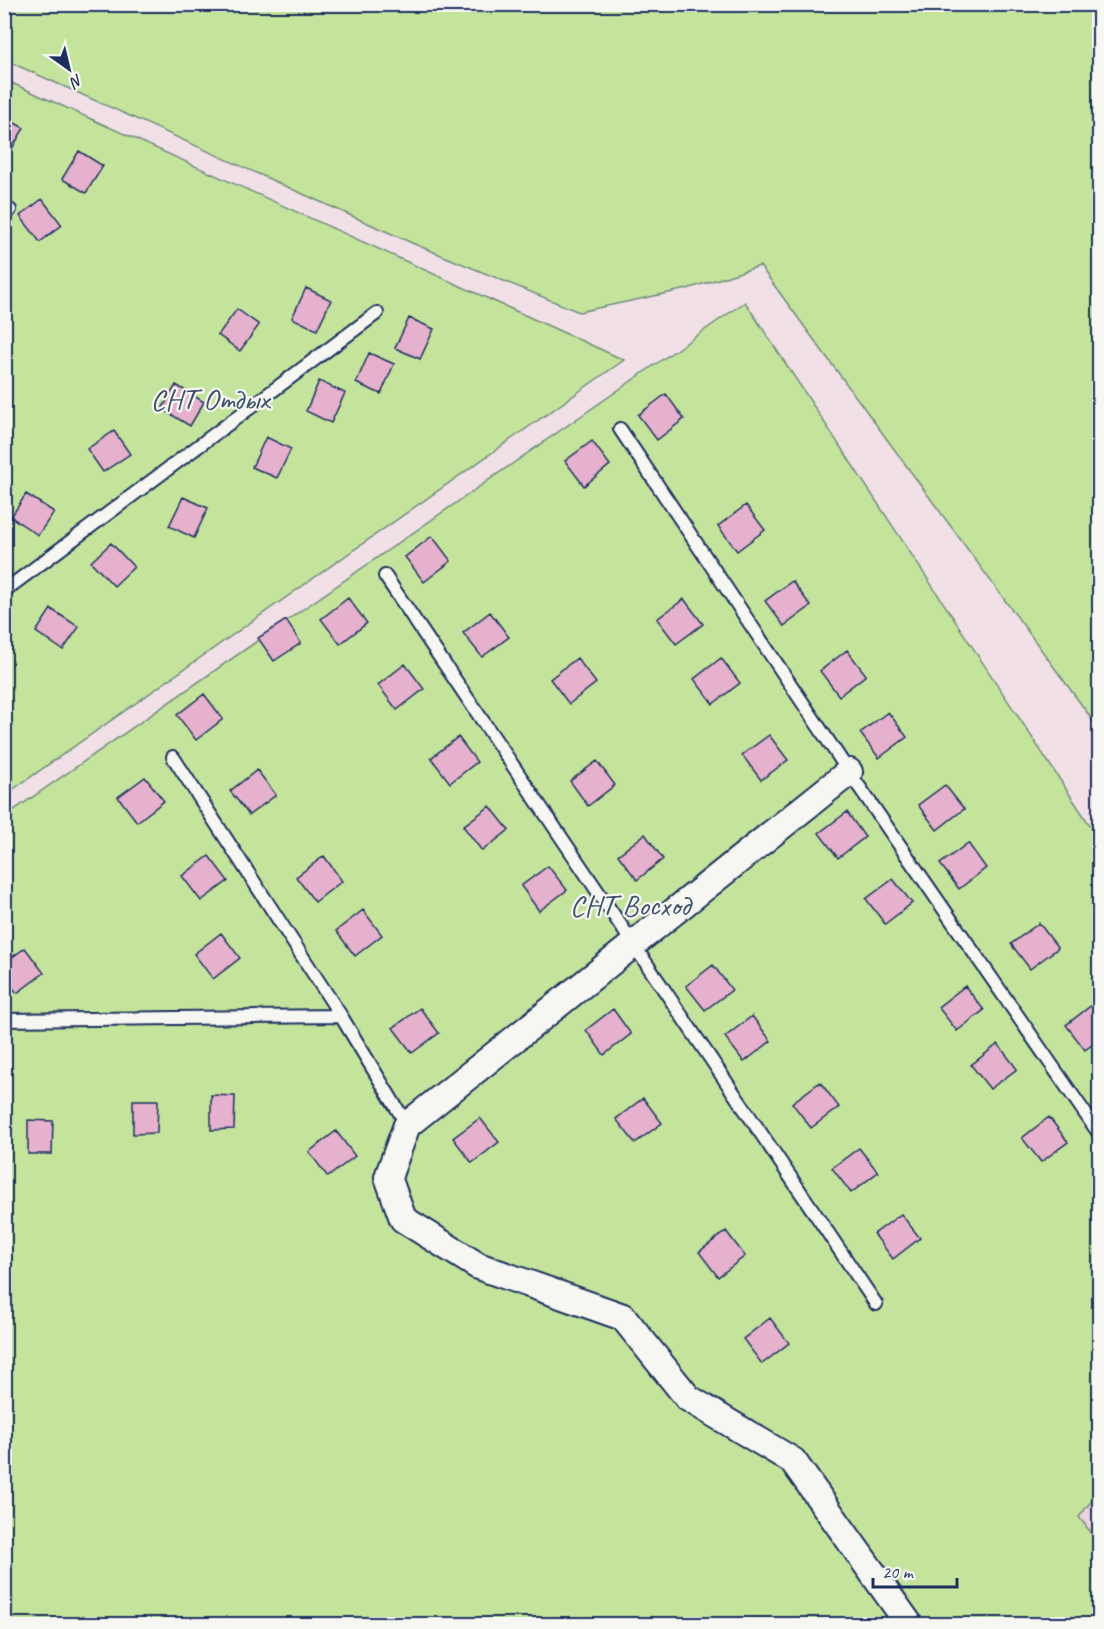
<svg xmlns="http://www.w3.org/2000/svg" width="1104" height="1629" font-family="Caveat,sans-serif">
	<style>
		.built { fill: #edd3df }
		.green { fill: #c4e49c; stroke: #708a7d; stroke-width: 1.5 }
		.building { fill: #e5b1cc; stroke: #1b2f5e; stroke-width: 1.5 }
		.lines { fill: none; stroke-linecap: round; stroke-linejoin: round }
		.service-casing { stroke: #1b2f5e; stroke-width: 16 }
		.minor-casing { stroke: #1b2f5e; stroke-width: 30 }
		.service { stroke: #f6f6f2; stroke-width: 12 }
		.minor { stroke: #f6f6f2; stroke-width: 26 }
		.labels { text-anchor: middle; stroke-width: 4.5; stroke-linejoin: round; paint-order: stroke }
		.park-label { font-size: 30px; fill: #3d536a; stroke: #f6f6f2 }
	</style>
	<rect width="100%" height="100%" fill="#f1e1e7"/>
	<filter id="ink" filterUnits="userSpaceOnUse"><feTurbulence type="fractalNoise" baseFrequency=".0167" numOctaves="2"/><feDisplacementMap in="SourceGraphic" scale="12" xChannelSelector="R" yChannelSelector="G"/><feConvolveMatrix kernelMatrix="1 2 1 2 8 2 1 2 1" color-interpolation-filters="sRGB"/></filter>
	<g filter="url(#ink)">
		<!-- built -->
		<path class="built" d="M 1099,1490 L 1099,1543 L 1079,1517 Z"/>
		<!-- green -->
		<path class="green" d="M 5,4 L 1099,5 L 1099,733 L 1089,715 L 760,266 L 687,289 L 579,312 L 412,243 L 5,60 Z
			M 5,80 L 624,360 L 5,795 Z
			M 745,302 L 1099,839 L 1100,1490 L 1079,1517 L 1099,1543 L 1099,1624 L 5,1624 L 4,817 Z"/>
		<!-- building -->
		<path class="building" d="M 4,117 L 24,128 L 10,152 L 4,149 Z
			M 79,151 L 103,166 L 86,193 L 62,179 Z
			M 42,199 L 62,225 L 40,242 L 20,216 Z
			M 306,288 L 331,300 L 317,330 L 292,318 Z
			M 237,309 L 259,325 L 240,351 L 218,335 Z
			M 409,318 L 434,329 L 420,359 L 395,348 Z
			M 369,353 L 394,364 L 381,394 L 356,383 Z
			M 319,381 L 345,393 L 331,423 L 306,411 Z
			M 176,385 L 204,402 L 190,426 L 162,409 Z
			M 666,394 L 684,419 L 657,440 L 638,415 Z
			M 114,431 L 130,454 L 103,472 L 87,449 Z
			M 266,437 L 291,449 L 277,478 L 252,467 Z
			M 592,441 L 610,465 L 584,486 L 565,461 Z
			M 26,494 L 54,512 L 38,535 L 11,517 Z
			M 183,497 L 208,508 L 194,538 L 169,526 Z
			M 746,505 L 765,530 L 737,551 L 718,526 Z
			M 432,536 L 451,561 L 424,582 L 405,557 Z
			M 111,543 L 134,567 L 114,586 L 91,562 Z
			M 792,581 L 811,606 L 784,626 L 765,601 Z
			M 348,598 L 367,623 L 340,644 L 321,619 Z
			M 684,599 L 703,624 L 676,644 L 657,619 Z
			M 51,609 L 79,627 L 63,650 L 36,632 Z
			M 490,612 L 509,637 L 482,657 L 463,633 Z
			M 286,620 L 301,643 L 274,661 L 258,638 Z
			M 847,650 L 866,675 L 839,696 L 820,671 Z
			M 577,658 L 596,683 L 569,704 L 550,679 Z
			M 721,658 L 740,683 L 713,704 L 694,679 Z
			M 405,664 L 424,689 L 397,710 L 378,685 Z
			M 204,694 L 223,719 L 196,740 L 177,715 Z
			M 888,712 L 907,737 L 879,758 L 860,733 Z
			M 769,735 L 788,760 L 761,780 L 742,755 Z
			M 458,737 L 477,762 L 450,783 L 431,758 Z
			M 597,761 L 615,785 L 588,806 L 570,781 Z
			M 257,770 L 276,795 L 249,815 L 230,791 Z
			M 145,777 L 164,801 L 137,822 L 118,797 Z
			M 945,785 L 964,809 L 937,830 L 918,805 Z
			M 490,806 L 509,830 L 482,851 L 463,826 Z
			M 847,812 L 865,837 L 838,858 L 819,833 Z
			M 645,834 L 663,859 L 637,880 L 618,855 Z
			M 968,843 L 986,868 L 959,889 L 940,864 Z
			M 209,856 L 228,881 L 201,901 L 182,876 Z
			M 324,856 L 342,881 L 315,902 L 296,877 Z
			M 548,866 L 567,890 L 539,911 L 521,886 Z
			M 893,879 L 912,903 L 885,924 L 866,899 Z
			M 363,910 L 382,935 L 355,956 L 336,931 Z
			M 1039,923 L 1058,948 L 1030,969 L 1011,944 Z
			M 221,933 L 240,958 L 213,979 L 194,954 Z
			M 25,948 L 44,973 L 17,993 L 4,977 L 4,963 Z
			M 713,965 L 732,990 L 705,1010 L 686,986 Z
			M 965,986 L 984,1010 L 957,1031 L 938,1007 Z
			M 1093,1004 L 1100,1012 L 1100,1039 L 1085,1050 L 1066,1025 Z
			M 420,1008 L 439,1033 L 412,1053 L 393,1028 Z
			M 613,1009 L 631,1034 L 604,1055 L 586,1030 Z
			M 752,1016 L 771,1041 L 744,1062 L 725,1037 Z
			M 998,1044 L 1017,1069 L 990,1089 L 971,1065 Z
			M 820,1082 L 839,1107 L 811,1128 L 792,1103 Z
			M 211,1095 L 235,1096 L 234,1129 L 211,1130 Z
			M 643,1098 L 662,1123 L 635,1143 L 616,1119 Z
			M 133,1100 L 158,1100 L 157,1133 L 133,1134 Z
			M 1049,1117 L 1068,1142 L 1041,1162 L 1022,1138 Z
			M 480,1118 L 499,1142 L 472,1163 L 453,1138 Z
			M 28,1120 L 53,1121 L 52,1154 L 28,1154 Z
			M 336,1131 L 355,1156 L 328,1177 L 309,1152 Z
			M 859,1148 L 878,1172 L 851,1193 L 832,1168 Z
			M 901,1214 L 920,1238 L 893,1259 L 874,1234 Z
			M 726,1231 L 745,1256 L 718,1277 L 699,1252 Z
			M 770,1318 L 789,1343 L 762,1364 L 743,1339 Z"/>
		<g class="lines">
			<defs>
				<path id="service" d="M 4,214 L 10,210
					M 620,429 L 849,772 L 1098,1132
					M 385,576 L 876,1304
					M 4,591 L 377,313
					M 173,757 L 341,1016 L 407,1125
					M 4,1020 L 341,1016"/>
				<path id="minor" d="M 849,772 L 407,1125 L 388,1177 L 403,1219 L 478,1266 L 623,1317 L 688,1398 L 793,1461 L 909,1624"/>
			</defs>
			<!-- service casing -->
			<use href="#service" class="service-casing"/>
			<!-- minor casing -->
			<use href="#minor" class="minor-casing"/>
			<!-- service -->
			<use href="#service" class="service"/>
			<!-- minor -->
			<use href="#minor" class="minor"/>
		</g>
	</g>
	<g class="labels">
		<!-- park labels -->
		<g class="park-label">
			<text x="210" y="409">СНТ Отдых</text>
			<text x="630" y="915">СНТ Восход</text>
		</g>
	</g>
	<!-- margin -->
	<rect width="1104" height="1629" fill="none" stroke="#f6f6f2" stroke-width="24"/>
	<rect x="12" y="12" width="1080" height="1605" fill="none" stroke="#1b2f5e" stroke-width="2" filter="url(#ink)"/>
	<!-- north arrow -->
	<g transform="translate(69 69) rotate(146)" stroke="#f6f6f2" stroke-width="4.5" paint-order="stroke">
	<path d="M0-4.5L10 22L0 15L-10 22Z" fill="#1b2f5e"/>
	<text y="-9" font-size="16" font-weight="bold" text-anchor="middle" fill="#1b2f5e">N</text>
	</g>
	<!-- scale -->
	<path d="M873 1578v9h84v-9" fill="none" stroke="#1b2f5e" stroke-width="3"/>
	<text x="882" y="1578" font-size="18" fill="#1b2f5e" stroke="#f6f6f2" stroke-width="4.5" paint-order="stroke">20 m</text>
</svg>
